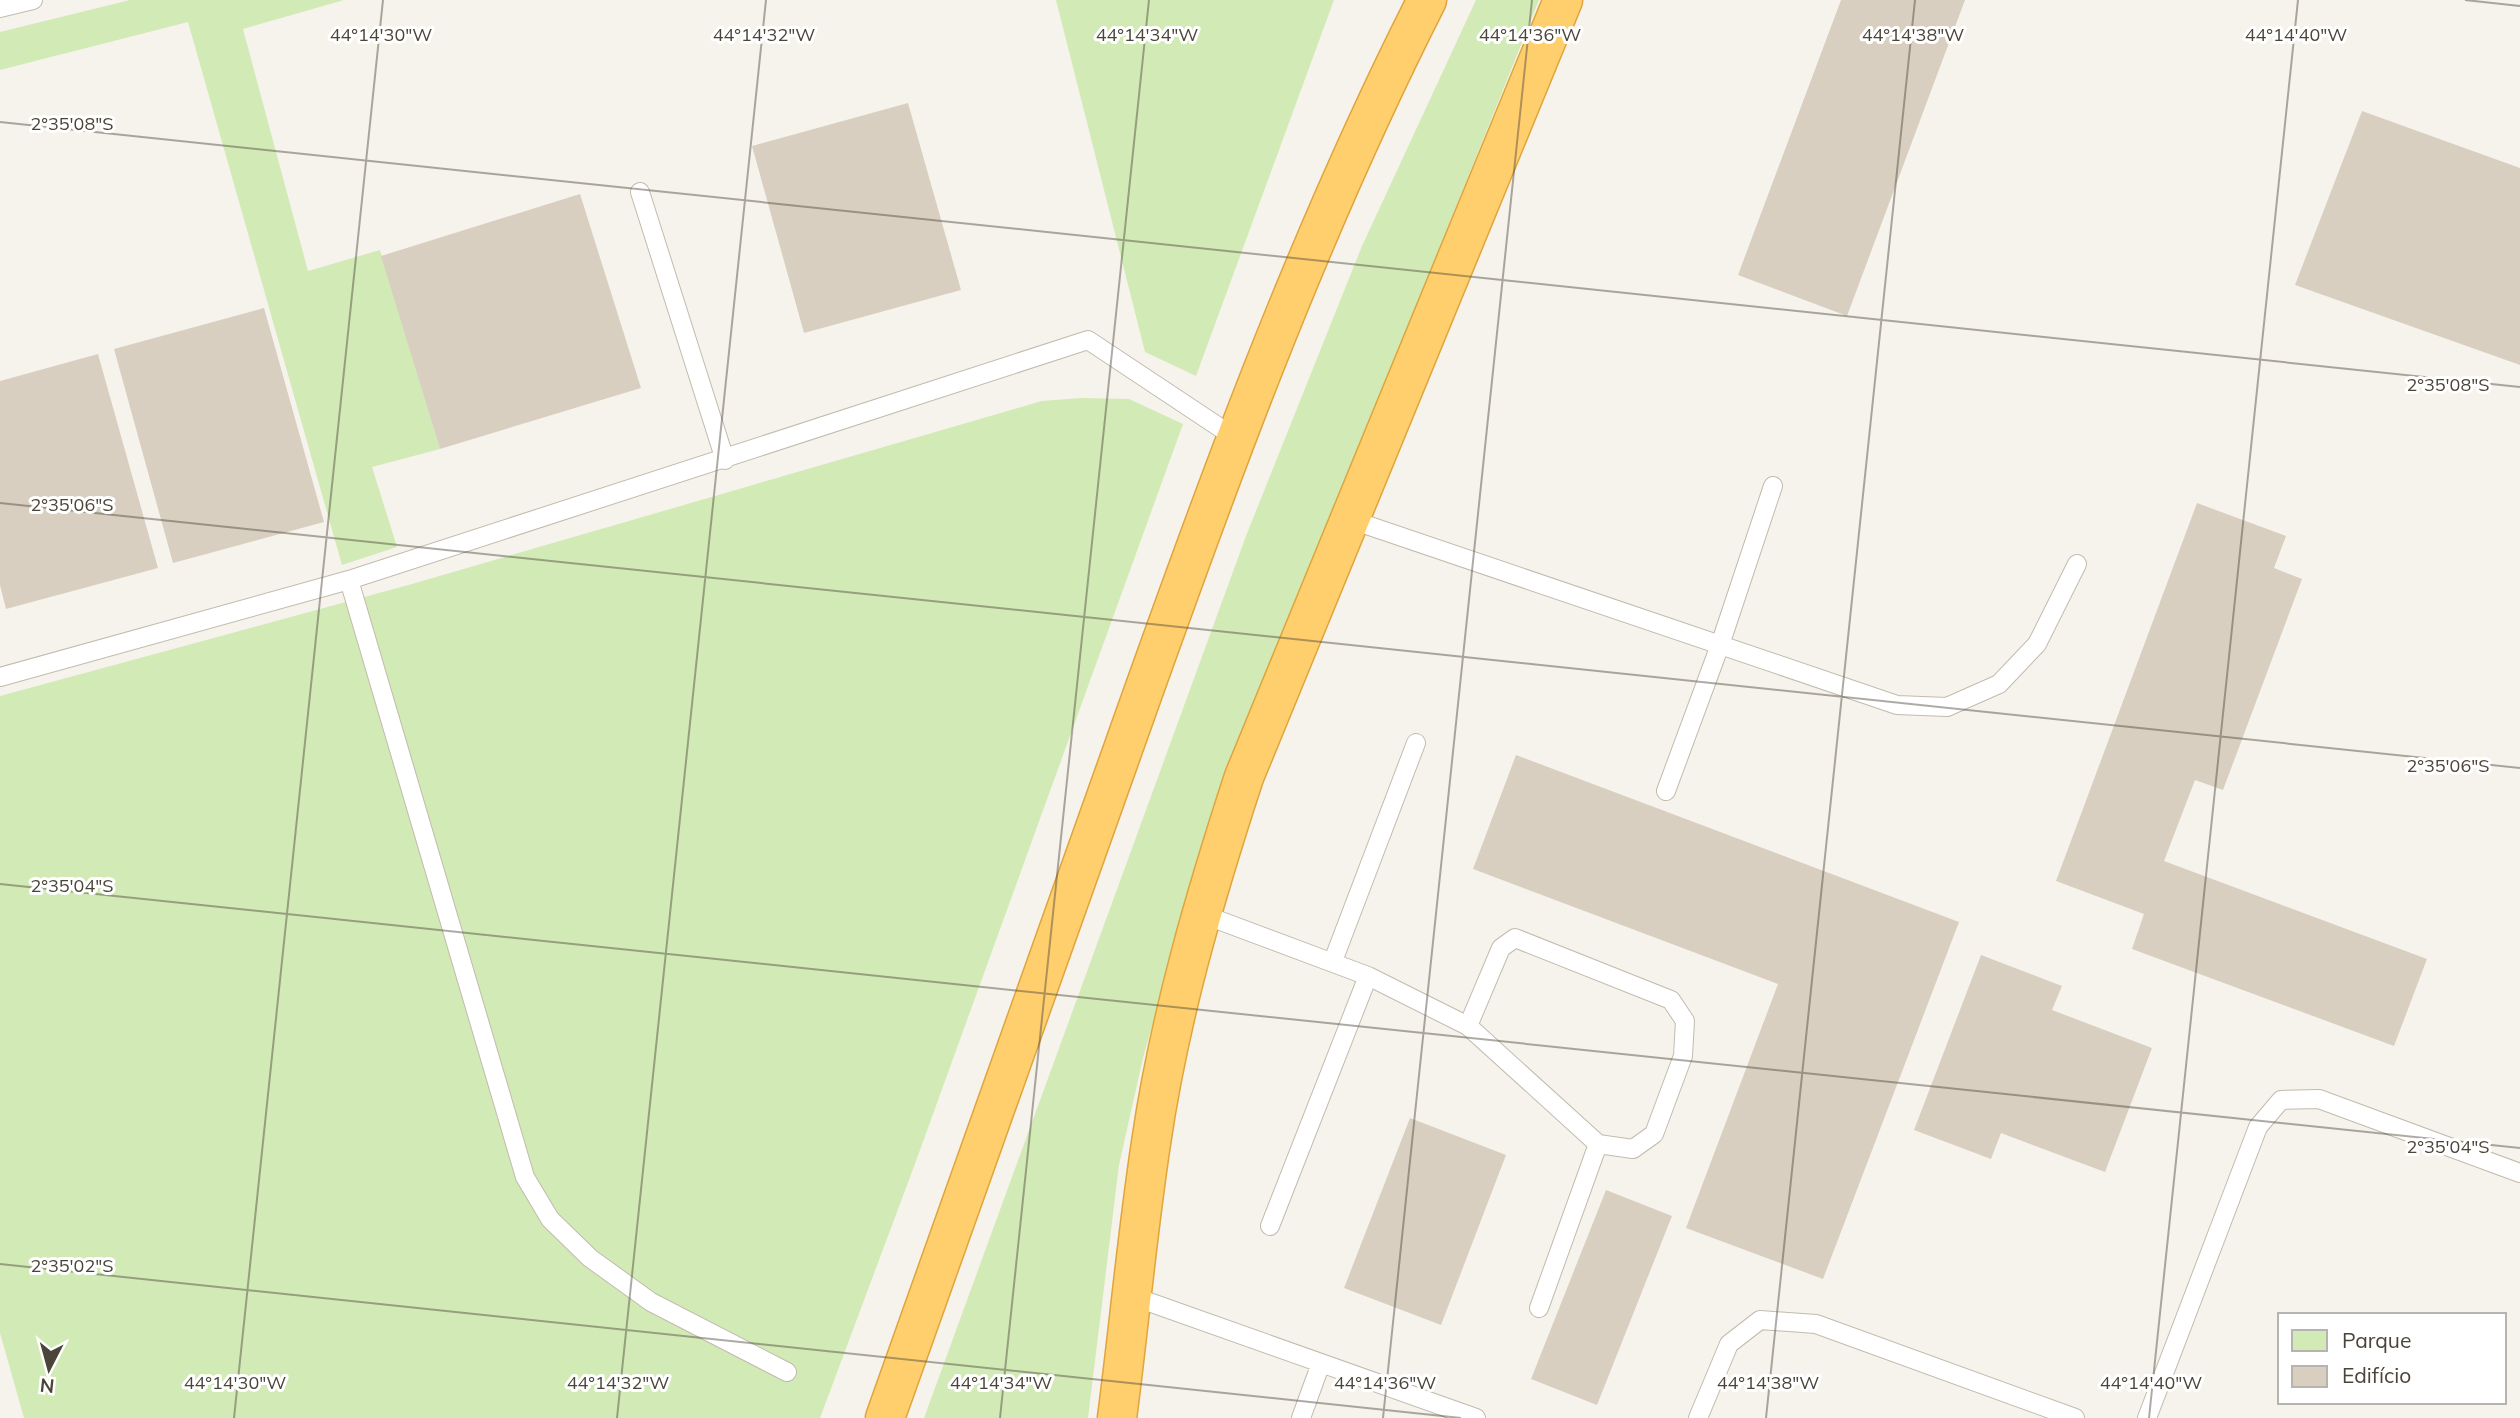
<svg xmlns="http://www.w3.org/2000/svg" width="2520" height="1418" font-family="Mulish,sans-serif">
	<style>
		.green { fill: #d2eab5 }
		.building { fill: #d8cfc1 }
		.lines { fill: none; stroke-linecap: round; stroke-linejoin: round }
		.lane-casing { stroke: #c2bbae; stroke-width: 20 }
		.highway-casing { stroke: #e0a43c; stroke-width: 41 }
		.lane { stroke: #fff; stroke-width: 18 }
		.highway { stroke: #ffcf6e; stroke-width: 38 }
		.ticks { fill: none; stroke: #4b4439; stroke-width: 2; stroke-opacity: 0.45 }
		.ticks-label { font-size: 18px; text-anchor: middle; fill: #4b4439; stroke: #fff; stroke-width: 6; stroke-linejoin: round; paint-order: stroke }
	</style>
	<rect width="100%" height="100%" fill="#f6f3ec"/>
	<!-- green -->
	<path class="green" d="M 130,0 L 344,0 L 243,29 L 308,271 L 380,250 L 440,449 L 372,467 L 397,547 L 342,565 L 188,22 L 0,70 L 0,32 Z
		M 1056,0 L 1334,0 L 1196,376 L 1145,352 Z
		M 1476,0 L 1539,0 L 1209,823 L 1143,1058 L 1119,1165 L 1088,1418 L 924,1418 L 1246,536 L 1362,246 Z
		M 1081,398 L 1129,399 L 1183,424 L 916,1161 L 820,1418 L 24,1418 L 0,1333 L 0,696 L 412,584 L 1042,401 Z"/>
	<!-- building -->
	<path class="building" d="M 1841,0 L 1965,0 L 1847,316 L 1738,275 Z
		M 908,103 L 961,290 L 804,333 L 752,146 Z
		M 2362,111 L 2520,168 L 2520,365 L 2295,285 Z
		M 580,194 L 641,388 L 440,449 L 381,256 Z
		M 264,308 L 324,522 L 173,563 L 114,349 Z
		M 98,354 L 158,568 L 6,609 L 0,585 L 0,381 Z
		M 2197,503 L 2286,536 L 2274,568 L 2302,579 L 2223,790 L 2195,780 L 2164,861 L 2427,959 L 2394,1046 L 2132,949 L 2144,914 L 2056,881 Z
		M 1516,755 L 1959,922 L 1823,1279 L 1686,1228 L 1778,984 L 1473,869 Z
		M 1981,955 L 2062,986 L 2052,1010 L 2152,1048 L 2105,1172 L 2001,1133 L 1991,1159 L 1914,1130 Z
		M 1410,1118 L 1506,1155 L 1441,1325 L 1344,1288 Z
		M 1606,1190 L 1672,1216 L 1597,1405 L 1531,1379 Z"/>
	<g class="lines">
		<defs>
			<path id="lane" d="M 0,8 L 33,0
				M 640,192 L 725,460
				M 1349,519 L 1897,705 L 1947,707 L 1999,684 L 2037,644 L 2077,564
				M 349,580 L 525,1177 L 550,1219 L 590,1258 L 651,1302 L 787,1372
				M 0,677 L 349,580 L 1088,340 L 1237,439
				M 1666,791 L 1720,645 L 1773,486
				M 1202,914 L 1368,976 L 1468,1026 L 1598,1144 L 1633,1149 L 1654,1134 L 1683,1056 L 1685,1021 L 1671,1000 L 1515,938 L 1501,948 L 1468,1026
				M 1333,961 L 1416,743
				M 1270,1226 L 1368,976
				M 1132,1296 L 1476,1418
				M 1539,1308 L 1598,1144
				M 1301,1418 L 1321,1363
				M 1698,1418 L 1729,1344 L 1760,1320 L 1816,1324 L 2075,1418
				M 2147,1418 L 2258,1127 L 2281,1100 L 2319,1099 L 2520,1173"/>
			<path id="highway" d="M 885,1418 C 964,1195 1043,972 1123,749 C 1213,495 1305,240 1427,0
				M 1117,1418 C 1129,1327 1137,1235 1151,1143 C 1169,1019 1205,896 1244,777 L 1563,0"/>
		</defs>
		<!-- lane casing -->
		<use href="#lane" class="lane-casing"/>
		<!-- highway casing -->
		<use href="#highway" class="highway-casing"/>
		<!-- lane -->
		<use href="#lane" class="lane"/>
		<!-- highway -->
		<use href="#highway" class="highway"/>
	</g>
	<!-- ticks -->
	<path class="ticks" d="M 2465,0 L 2520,6M 0,122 L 2520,387M 0,503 L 2520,768M 0,884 L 2520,1148M 0,1264 L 1461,1418M 234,1418 L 383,0M 617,1418 L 766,0M 1000,1418 L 1149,0M 1383,1418 L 1532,0M 1766,1418 L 1915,0M 2149,1418 L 2298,0"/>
	<g class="ticks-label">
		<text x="381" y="41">44°14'30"W</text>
		<text x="764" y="41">44°14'32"W</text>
		<text x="1147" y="41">44°14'34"W</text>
		<text x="1530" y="41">44°14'36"W</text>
		<text x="1913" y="41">44°14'38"W</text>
		<text x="2296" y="41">44°14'40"W</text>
		<text x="72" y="130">2°35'08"S</text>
		<text x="2448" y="391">2°35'08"S</text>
		<text x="72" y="511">2°35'06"S</text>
		<text x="2448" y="772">2°35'06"S</text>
		<text x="72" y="892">2°35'04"S</text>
		<text x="2448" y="1153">2°35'04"S</text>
		<text x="72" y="1272">2°35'02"S</text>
		<text x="235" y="1389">44°14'30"W</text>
		<text x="618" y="1389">44°14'32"W</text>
		<text x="1001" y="1389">44°14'34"W</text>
		<text x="1385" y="1389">44°14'36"W</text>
		<text x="1768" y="1389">44°14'38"W</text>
		<text x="2151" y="1389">44°14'40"W</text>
	</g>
	<!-- legend -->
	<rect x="2278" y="1313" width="228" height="91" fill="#ffffff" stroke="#b7b4b0" stroke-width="2"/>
	<rect x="2292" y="1330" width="35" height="21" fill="#d2eab5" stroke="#b7b4b0" stroke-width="2"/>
	<text x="2342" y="1348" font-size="21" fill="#4b4439">Parque</text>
	<rect x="2292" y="1366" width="35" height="21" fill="#d8cfc1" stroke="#b7b4b0" stroke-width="2"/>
	<text x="2342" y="1383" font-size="21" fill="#4b4439">Edifício</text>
	<!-- north arrow -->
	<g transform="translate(49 1369) rotate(186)" stroke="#ffffff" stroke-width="5" paint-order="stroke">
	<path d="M0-5L12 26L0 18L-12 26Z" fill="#4b4439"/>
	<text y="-10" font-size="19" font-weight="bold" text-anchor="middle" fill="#4b4439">N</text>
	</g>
</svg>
